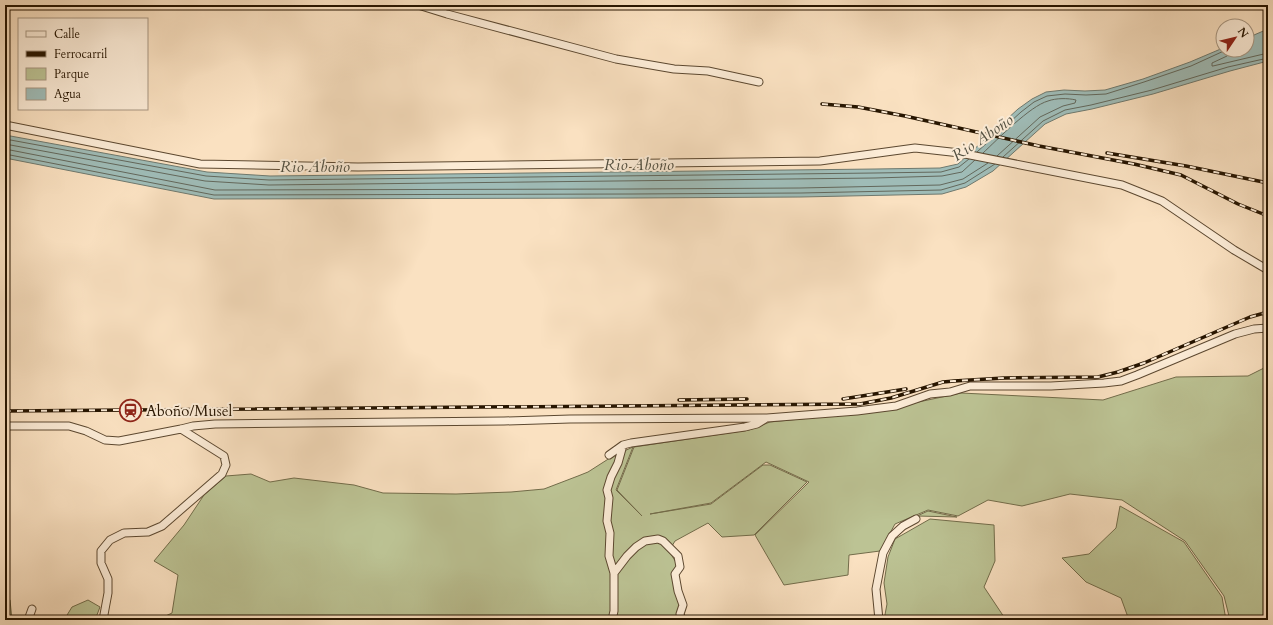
<svg xmlns="http://www.w3.org/2000/svg" width="1273" height="625" font-family="Cardo,serif">
	<style>
		.green { fill: #bcc394; stroke: #726c4a }
		.water { fill: #9fbcb7; stroke: #6f796e }
		.lines { fill: none; stroke-linecap: round; stroke-linejoin: round }
		.shore { stroke: #63685c; stroke-width: 1 }
		.minor-casing { stroke: #5c4830; stroke-width: 9 }
		.minor { stroke: #fcecd7; stroke-width: 7 }
		.rail-casing { stroke: #271500; stroke-width: 3.5 }
		.rail { stroke: #fcecd7; stroke-width: 2; stroke-dasharray: 6; stroke-linecap: butt }
		.labels { text-anchor: middle; stroke-width: 4; stroke-linejoin: round; paint-order: stroke }
		.poi-label { font-size: 15px; fill: #271500; stroke: #fcecd7; text-anchor: start }
		.water-label { font-size: 16px; font-style: italic; fill: #514f40; stroke: #fcecd7 }
	</style>
	<rect width="100%" height="100%" fill="#fae1c1"/>
	<filter id="stains"><feTurbulence type="fractalNoise" baseFrequency=".005" numOctaves="4"/><feColorMatrix values="0 0 0 0 .2 0 0 0 0 .09 0 0 0 0 .02 0 0 0 .5 -.17"/></filter>
	<radialGradient id="worn" r=".72"><stop offset=".6" stop-color="#630" stop-opacity="0"/><stop offset="1" stop-color="#630" stop-opacity=".3"/></radialGradient>
	<!-- green -->
	<path class="green" d="M 1268,366 L 1268,620 L 1230,620 L 1224,596 L 1185,541 L 1122,500 L 1070,494 L 1022,506 L 988,500 L 958,516 L 928,510 L 895,524 L 880,551 L 849,555 L 848,575 L 784,585 L 755,535 L 809,482 L 766,462 L 711,503 L 650,514 L 711,504 L 763,465 L 770,465 L 807,482 L 754,535 L 722,537 L 708,523 L 675,541 L 669,551 L 677,564 L 682,605 L 680,620 L 157,620 L 172,613 L 178,575 L 154,561 L 184,525 L 204,495 L 226,476 L 251,474 L 270,482 L 294,478 L 354,485 L 383,493 L 456,494 L 511,492 L 544,489 L 578,476 L 588,472 L 613,456 L 633,447 L 616,490 L 642,516 L 617,490 L 634,447 L 749,430 L 770,422 L 871,412 L 961,393 L 1103,400 L 1176,377 L 1248,376 Z
		M 1120,506 L 1184,542 L 1222,597 L 1226,620 L 1129,620 L 1121,598 L 1086,582 L 1062,558 L 1089,554 L 1116,528 Z
		M 928,511 L 957,517 L 917,516 Z
		M 930,519 L 994,525 L 995,561 L 984,587 L 1006,620 L 884,620 L 887,604 L 884,583 L 888,557 L 895,539 Z
		M 5,594 L 10,600 L 12,620 L 5,620 Z
		M 88,600 L 100,607 L 95,620 L 64,620 L 72,607 Z"/>
	<!-- water -->
	<path class="water" d="M 1268,29 L 1268,61 L 1230,71 L 1153,94 L 1092,109 L 1066,114 L 1045,124 L 993,171 L 966,187 L 942,194 L 801,197 L 632,198 L 214,199 L 5,158 L 5,135 L 207,172 L 270,176 L 875,169 L 940,168 L 958,164 L 1018,109 L 1032,99 L 1046,92 L 1064,90 L 1085,91 L 1105,90 L 1143,79 L 1190,62 L 1223,48 L 1223,50 L 1247,50 L 1247,38 Z"/>
	<g class="lines">
		<!-- shore -->
		<path class="shore" d="M 1232,50 L 1227,56 L 1212,63 L 1212,66 L 1213,66 L 1268,53
			M 5,139 L 206,176 L 269,180 L 875,173 L 941,172 L 959,167 L 969,159
			M 5,144 L 205,181 L 269,185 L 875,178 L 942,176 L 962,172 L 975,160
			M 5,149 L 215,190 L 632,189 L 800,188 L 940,185 L 963,179 L 988,163
			M 977,152 L 1021,112 L 1034,102 L 1047,96 L 1065,94 L 1086,95 L 1106,94 L 1144,82 L 1191,66 L 1226,50
			M 983,153 C 998,139 1030,106 1048,101 C 1056,98 1068,98 1076,100 L 1075,103 L 1063,106 L 1040,117 L 997,156
			M 5,154 L 214,195 L 632,194 L 801,193 L 941,190 L 965,183 L 995,164
			M 1003,157 L 1043,121 L 1065,110 L 1091,105 L 1152,90 L 1228,67 L 1268,58"/>
		<defs>
			<path id="minor" d="M 418,5 L 447,14 L 616,59 L 674,69 L 708,71 L 759,82
				M 5,125 L 200,164 L 358,167 L 820,161 L 915,148 L 960,153 L 1122,185 L 1162,201 L 1234,250 L 1268,270
				M 5,426 L 69,426 L 86,431 L 105,440 L 119,441 L 181,429 L 193,426 L 215,424 L 504,421 L 570,419 L 767,418 L 857,411 L 896,406 L 930,394 L 950,392 L 970,386 L 1051,386 L 1104,383 L 1121,381 L 1137,375 L 1235,334 L 1254,329 L 1268,328
				M 609,455 L 623,445 L 631,443 L 745,427 L 757,424 L 765,419
				M 614,573 L 627,556 L 636,547 L 645,541 L 658,539 L 663,541 L 678,556 L 680,567 L 675,574 L 678,591 L 683,605 L 680,614 L 682,620
				M 28,620 L 32,609
				M 103,620 L 108,593 L 108,579 L 101,563 L 101,551 L 110,540 L 124,533 L 148,532 L 162,526 L 222,474 L 226,465 L 224,456 L 181,429
				M 612,620 L 614,611 L 614,573 L 609,556 L 610,533 L 607,521 L 609,498 L 607,490 L 611,477 L 618,463 L 623,445
				M 879,620 L 876,589 L 883,553 L 892,536 L 903,526 L 916,519"/>
		</defs>
		<!-- minor casing -->
		<use href="#minor" class="minor-casing"/>
		<!-- minor -->
		<use href="#minor" class="minor"/>
		<defs>
			<path id="rail" d="M 822,104 L 858,107 L 905,116 L 1039,146 L 1134,164 L 1181,175 L 1238,204 L 1268,216
				M 1107,153 L 1186,166 L 1268,183
				M 843,399 L 906,389
				M 679,400 L 747,399
				M 5,411 L 860,404 L 891,398 L 943,382 L 954,381 L 1004,378 L 1098,377 L 1118,372 L 1144,363 L 1250,317 L 1268,312"/>
		</defs>
		<!-- rail casing -->
		<use href="#rail" class="rail-casing"/>
		<!-- rail -->
		<use href="#rail" class="rail"/>
	</g>
	<!-- icons -->
	<defs>
		<symbol id="station-ring" viewBox="-11 -11 22 22"><circle r="9.5" fill="#fcecd7" stroke="#8f2418" stroke-width="1.5"/><path d="M-3-6H3Q5-6 5-4V2Q5 4 3 4L4.5 6H3L1.5 4h-3L-3 6H-4.5L-3 4Q-5 4-5 2V-4Q-5-6-3-6ZM-3.5-4v3h7v-3ZM-3.5 1v1.5H-2V1ZM2 1v1.5H3.5V1Z" fill="#8f2418"/></symbol>
	</defs>
	<g fill-rule="evenodd">
		<use href="#station-ring" x="118" y="398" width="25" height="25"/>
	</g>
	<g class="labels">
		<!-- poi labels -->
		<g class="poi-label">
			<text x="146" y="416">Aboño/Musel</text>
		</g>
		<!-- water labels -->
		<g class="water-label">
			<text transform="translate(982 137) rotate(-34)" y="6">Rio Aboño</text>
			<text x="639" y="170">Rio Aboño</text>
			<text x="315" y="172">Rio Aboño</text>
		</g>
	</g>
	<!-- margin -->
	<rect width="1273" height="625" fill="none" stroke="#fae1c1" stroke-width="20"/>
	<rect x="6" y="6" width="1261" height="613" fill="none" stroke="#271500" stroke-width="2"/>
	<rect x="10" y="10" width="1253" height="605" fill="none" stroke="#271500"/>
	<!-- legend -->
	<rect x="18" y="18" width="130" height="92" fill="#fcecd7" stroke="#a79681"/>
	<rect x="26" y="31" width="20" height="6" fill="#fcecd7" stroke="#a79681"/>
	<text x="54" y="38" font-size="12" fill="#271500">Calle</text>
	<rect x="26" y="51" width="20" height="6" fill="#271500" stroke="#a79681"/>
	<text x="54" y="58" font-size="12" fill="#271500">Ferrocarril</text>
	<rect x="26" y="68" width="20" height="12" fill="#bcc394" stroke="#a79681"/>
	<text x="54" y="78" font-size="12" fill="#271500">Parque</text>
	<rect x="26" y="88" width="20" height="12" fill="#9fbcb7" stroke="#a79681"/>
	<text x="54" y="98" font-size="12" fill="#271500">Agua</text>
	<!-- north arrow -->
	<g transform="translate(1235 38) rotate(55)"><circle r="19" fill="#fcecd7" stroke="#a79681"/>
	<path d="M0-3L7 15L0 10L-7 15Z" fill="#8f2418"/>
	<text y="-6" font-size="11" font-weight="bold" text-anchor="middle" fill="#271500">N</text>
	</g>
	<rect width="100%" height="100%" filter="url(#stains)"/>
	<rect width="100%" height="100%" fill="url(#worn)"/>
</svg>
